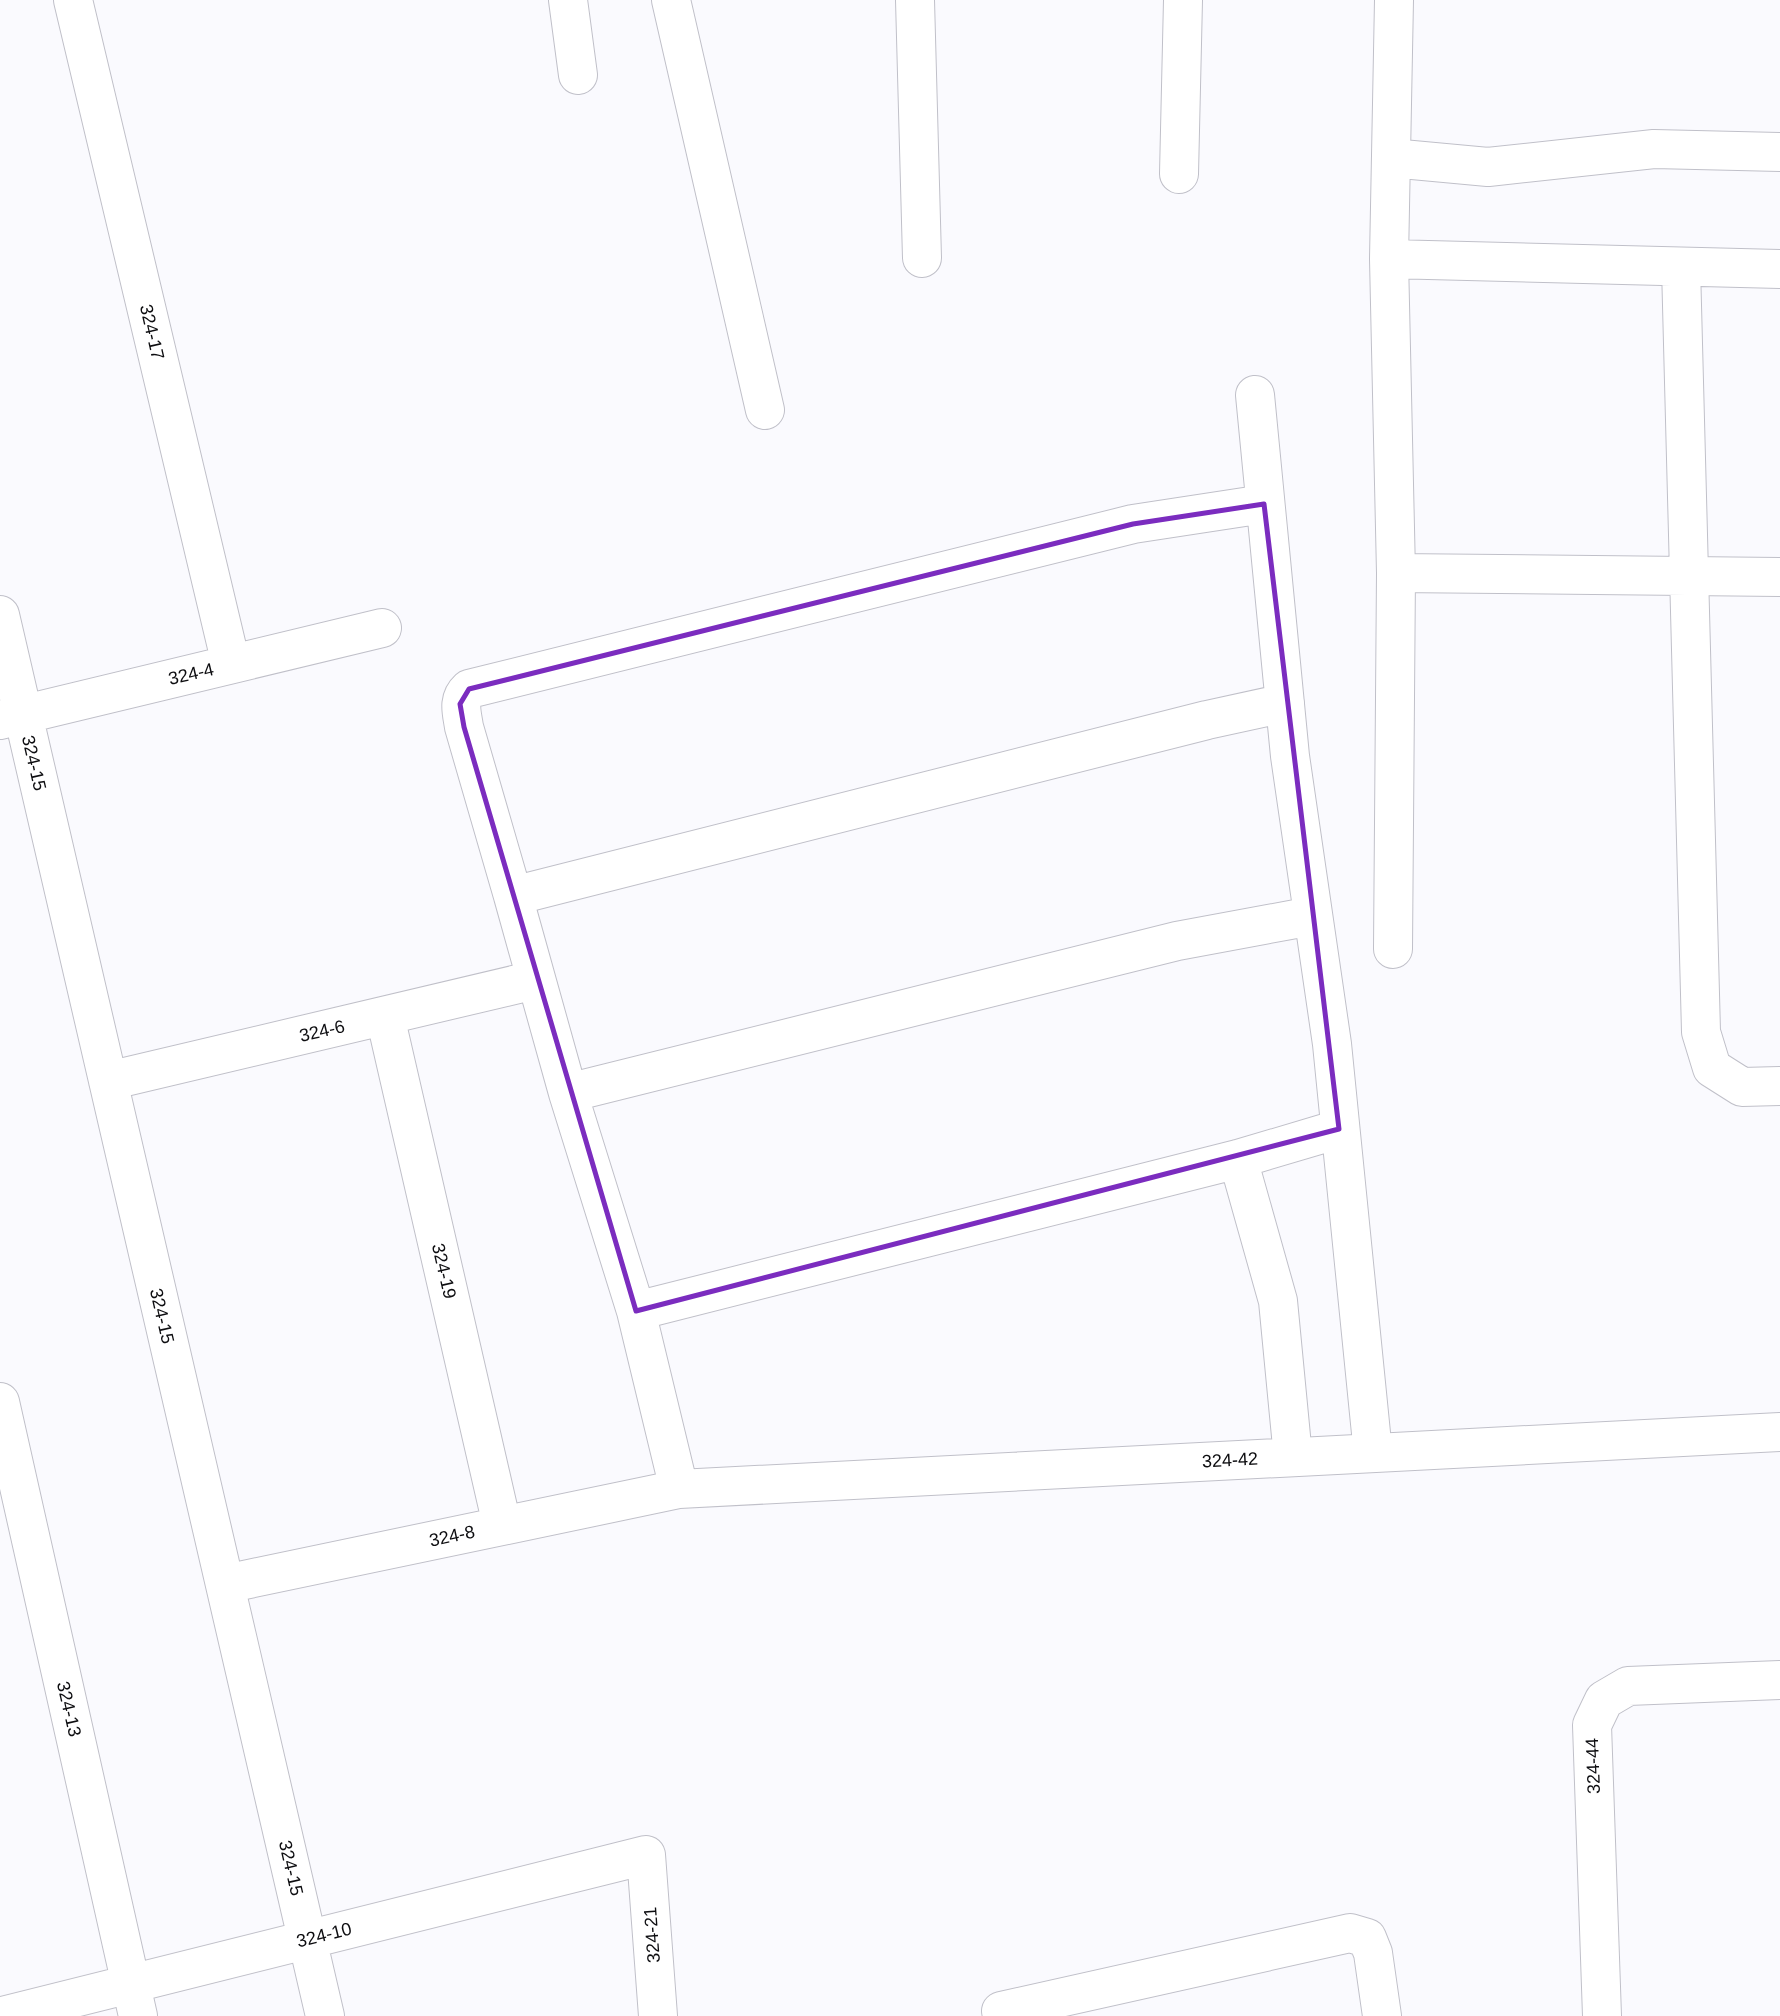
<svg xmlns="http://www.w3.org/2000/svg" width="1780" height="2016" font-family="Arial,sans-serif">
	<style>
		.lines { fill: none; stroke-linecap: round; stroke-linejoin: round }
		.minor-casing { stroke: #c0c0c9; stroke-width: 40 }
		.minor { stroke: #fff; stroke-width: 38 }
		.marked { fill: none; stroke: #7b2cbf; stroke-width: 5; stroke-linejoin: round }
		.labels { text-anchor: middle; stroke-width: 6; stroke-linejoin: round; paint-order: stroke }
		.street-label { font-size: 18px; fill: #0d0d10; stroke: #fff }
	</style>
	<rect width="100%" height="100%" fill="#fafafe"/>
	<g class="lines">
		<defs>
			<path id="minor" d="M 73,0 L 231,664
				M 568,0 L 578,75
				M 671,0 L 765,410
				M 915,0 L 922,258
				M 1391,158 L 1488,167 L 1654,149 L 1780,152
				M 1179,174 L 1183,0
				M 1389,259 L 1780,269
				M 1681,267 L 1701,1032 L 1712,1068 L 1742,1087 L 1780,1086
				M 1255,395 L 1290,756 L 1332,1044 L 1373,1453
				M 1396,573 L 1780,577
				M 0,615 L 325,2016
				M 0,720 L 382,628
				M 513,896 L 464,727 C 462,713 457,700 469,689 L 1133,524 L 1264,504
				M 1393,949 L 1396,573 L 1389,259 L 1394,0
				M 385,1016 L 502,1525
				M 108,1081 L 535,980
				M 568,1093 L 1177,941 L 1312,916
				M 1238,1159 L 1278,1301 L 1293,1457
				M 636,1311 L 1238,1159 L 1339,1129
				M 0,1402 L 138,2016
				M 679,1489 L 636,1311 L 568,1093 L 513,896 L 1207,720 L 1285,703
				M 225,1584 L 679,1489 L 1780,1432
				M 1001,2011 L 1350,1933 L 1367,1938 L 1373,1953 L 1382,2016
				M 2,2016 L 646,1855 L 658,2016
				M 1602,2016 L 1592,1725 L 1604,1700 L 1628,1686 L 1780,1680"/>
		</defs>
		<!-- minor casing -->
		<use href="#minor" class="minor-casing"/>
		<!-- minor -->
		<use href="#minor" class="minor"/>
	</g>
	<!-- marked area -->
	<path class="marked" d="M 1264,504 L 1339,1129 L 636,1311 L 464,727 L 460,704 L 469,689 L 1133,524 Z"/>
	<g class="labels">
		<!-- street labels -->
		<g class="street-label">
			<text transform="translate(152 332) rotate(77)" y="6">324-17</text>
			<text transform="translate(191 674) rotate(-13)" y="6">324-4</text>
			<text transform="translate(34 763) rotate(77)" y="6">324-15</text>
			<text transform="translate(322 1031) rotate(-13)" y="6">324-6</text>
			<text transform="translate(444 1271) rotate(77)" y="6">324-19</text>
			<text transform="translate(162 1316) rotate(77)" y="6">324-15</text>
			<text transform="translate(1230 1460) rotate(-3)" y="6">324-42</text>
			<text transform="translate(452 1536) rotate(-12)" y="6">324-8</text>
			<text transform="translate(69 1709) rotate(77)" y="6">324-13</text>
			<text transform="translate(1593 1766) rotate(-92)" y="6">324-44</text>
			<text transform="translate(291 1868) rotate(77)" y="6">324-15</text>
			<text transform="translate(324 1935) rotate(-14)" y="6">324-10</text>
			<text transform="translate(652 1935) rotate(-94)" y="6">324-21</text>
		</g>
	</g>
</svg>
